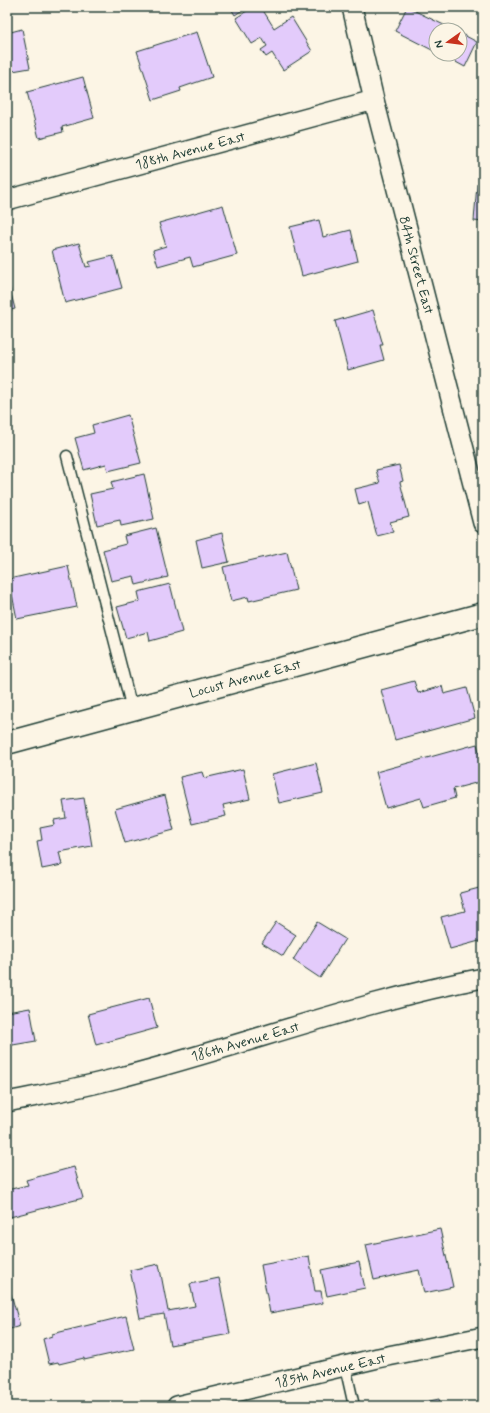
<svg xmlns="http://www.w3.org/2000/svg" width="490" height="1413" font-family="Mynerve,sans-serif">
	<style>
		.building { fill: #e3cbfb; stroke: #1f3d34 }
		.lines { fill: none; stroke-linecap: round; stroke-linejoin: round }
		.service-casing { stroke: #1f3d34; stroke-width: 13 }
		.minor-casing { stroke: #1f3d34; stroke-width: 22 }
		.tertiary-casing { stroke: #1f3d34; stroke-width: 25 }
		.service { stroke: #fcf5e5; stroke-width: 10 }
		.minor { stroke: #fcf5e5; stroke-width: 19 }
		.tertiary { stroke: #fcf5e5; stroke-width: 22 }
		.labels { text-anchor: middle; stroke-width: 3; stroke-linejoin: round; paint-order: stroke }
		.street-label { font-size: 14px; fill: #1f3d34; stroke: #fcf5e5 }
	</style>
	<rect width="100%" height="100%" fill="#fcf5e5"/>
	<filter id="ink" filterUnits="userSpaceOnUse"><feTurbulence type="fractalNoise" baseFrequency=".025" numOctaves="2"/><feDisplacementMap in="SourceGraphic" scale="8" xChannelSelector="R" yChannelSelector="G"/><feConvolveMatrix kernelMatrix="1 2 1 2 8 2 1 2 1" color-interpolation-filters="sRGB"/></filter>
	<g filter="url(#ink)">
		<!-- building -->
		<path class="building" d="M 230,7 L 247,7 L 235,15 Z
			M 253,7 L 261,7 L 274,28 L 291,17 L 312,51 L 283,70 L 272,53 L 266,57 L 261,50 L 267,46 L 262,38 L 252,44 L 236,18 Z
			M 407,7 L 454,30 L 436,30 L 436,52 L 395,31 Z
			M 22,29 L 30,68 L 7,72 L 7,33 Z
			M 197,32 L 212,77 L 180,88 L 181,91 L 153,100 L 137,51 Z
			M 460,33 L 477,42 L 465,67 L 441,54 L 460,54 Z
			M 83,77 L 94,118 L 62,127 L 63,132 L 39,138 L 27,92 Z
			M 477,184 L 483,185 L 483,222 L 474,221 Z
			M 223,205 L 237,255 L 193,267 L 190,257 L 158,266 L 153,250 L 166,246 L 159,223 Z
			M 319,220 L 323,237 L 351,230 L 358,261 L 302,276 L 290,227 Z
			M 79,243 L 86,267 L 91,266 L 89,262 L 113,256 L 122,288 L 65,303 L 52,250 Z
			M 7,278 L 15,309 L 7,311 Z
			M 373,310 L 383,345 L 380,345 L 384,360 L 348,370 L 335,321 Z
			M 128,415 L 141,463 L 108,471 L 106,464 L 84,470 L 75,438 L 94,433 L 92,425 Z
			M 399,465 L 403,481 L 400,482 L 409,517 L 390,522 L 393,532 L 377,536 L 368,502 L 359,505 L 355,489 L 380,483 L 376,470 Z
			M 144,474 L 154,519 L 121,526 L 120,520 L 97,525 L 90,494 L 113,489 L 111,482 Z
			M 156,528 L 168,577 L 136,585 L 134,576 L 111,581 L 103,550 L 126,544 L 124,536 Z
			M 222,533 L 229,562 L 202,568 L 196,540 Z
			M 287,552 L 296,590 L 249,601 L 248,597 L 231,601 L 223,567 Z
			M 68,566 L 77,607 L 17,619 L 9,579 Z
			M 170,584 L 182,632 L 150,641 L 148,632 L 126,638 L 117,607 L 140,601 L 138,592 Z
			M 414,681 L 418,693 L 442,686 L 444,694 L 467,688 L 475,718 L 395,740 L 381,690 Z
			M 477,744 L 483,767 L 483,781 L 453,789 L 455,798 L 424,807 L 421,798 L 386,808 L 376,772 Z
			M 316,763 L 323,793 L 279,803 L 272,774 Z
			M 243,769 L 250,799 L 223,805 L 226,816 L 192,824 L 180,777 L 202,772 L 204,778 Z
			M 165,795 L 174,830 L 125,843 L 115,809 Z
			M 84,798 L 92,846 L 59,852 L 62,865 L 42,869 L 37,841 L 42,840 L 40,828 L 55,825 L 54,820 L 66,818 L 63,801 Z
			M 483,887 L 483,940 L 450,949 L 441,917 L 465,911 L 460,893 Z
			M 276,922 L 296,935 L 283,956 L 262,943 Z
			M 317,922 L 345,939 L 320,978 L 293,960 Z
			M 149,998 L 157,1028 L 96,1045 L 88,1014 Z
			M 30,1008 L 36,1041 L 7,1046 L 7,1012 Z
			M 74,1167 L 83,1198 L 10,1217 L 7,1204 L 7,1190 L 28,1185 L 26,1180 Z
			M 440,1229 L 453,1287 L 424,1293 L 419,1270 L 374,1280 L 366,1245 Z
			M 309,1256 L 315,1291 L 321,1291 L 323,1303 L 270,1313 L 261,1265 Z
			M 359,1262 L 365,1288 L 327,1296 L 321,1270 Z
			M 159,1264 L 168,1311 L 195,1306 L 190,1284 L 219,1278 L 230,1334 L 170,1345 L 164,1314 L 140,1318 L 130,1270 Z
			M 11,1294 L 20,1326 L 7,1330 L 7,1295 Z
			M 126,1316 L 134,1349 L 84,1360 L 84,1358 L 59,1364 L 58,1362 L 49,1364 L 43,1339 L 52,1336 L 52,1334 Z
			M 439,1399 L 441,1406 L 406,1406 Z"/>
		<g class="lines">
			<defs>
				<path id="service" d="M 67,456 L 132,709
					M 345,1366 L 354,1406"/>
				<path id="minor" d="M 352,7 L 374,100 L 483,523
					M 7,200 L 374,100
					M 7,1102 C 47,1094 86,1087 125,1076 C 245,1045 361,1001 483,978
					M 177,1406 L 378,1358 L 483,1337"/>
				<path id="tertiary" d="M 7,743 L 483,614"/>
			</defs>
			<!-- service casing -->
			<use href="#service" class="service-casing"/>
			<!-- minor casing -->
			<use href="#minor" class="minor-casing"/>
			<!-- tertiary casing -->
			<use href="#tertiary" class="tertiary-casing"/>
			<!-- service -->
			<use href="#service" class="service"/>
			<!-- minor -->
			<use href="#minor" class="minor"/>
			<!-- tertiary -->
			<use href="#tertiary" class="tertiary"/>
		</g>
	</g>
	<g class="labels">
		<!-- street labels -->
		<g class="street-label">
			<text transform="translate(190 150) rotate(-15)" y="5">188th Avenue East</text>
			<text transform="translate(417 265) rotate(75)" y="5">84th Street East</text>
			<text transform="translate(245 678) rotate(-15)" y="5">Locust Avenue East</text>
			<text transform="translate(245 1041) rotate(-16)" y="5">186th Avenue East</text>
			<text transform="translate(330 1370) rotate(-13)" y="5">185th Avenue East</text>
		</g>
	</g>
	<!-- margin -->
	<rect width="490" height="1413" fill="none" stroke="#fcf5e5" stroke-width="24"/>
	<rect x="12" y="12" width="466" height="1389" fill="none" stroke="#1f3d34" stroke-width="1.5" filter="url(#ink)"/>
	<!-- north arrow -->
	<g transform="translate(448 42) rotate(256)"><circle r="19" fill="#fcf5e5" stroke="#a4ab9e"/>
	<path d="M0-3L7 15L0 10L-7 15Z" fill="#c8321e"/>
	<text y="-6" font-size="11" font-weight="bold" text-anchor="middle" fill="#1f3d34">N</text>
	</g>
</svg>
